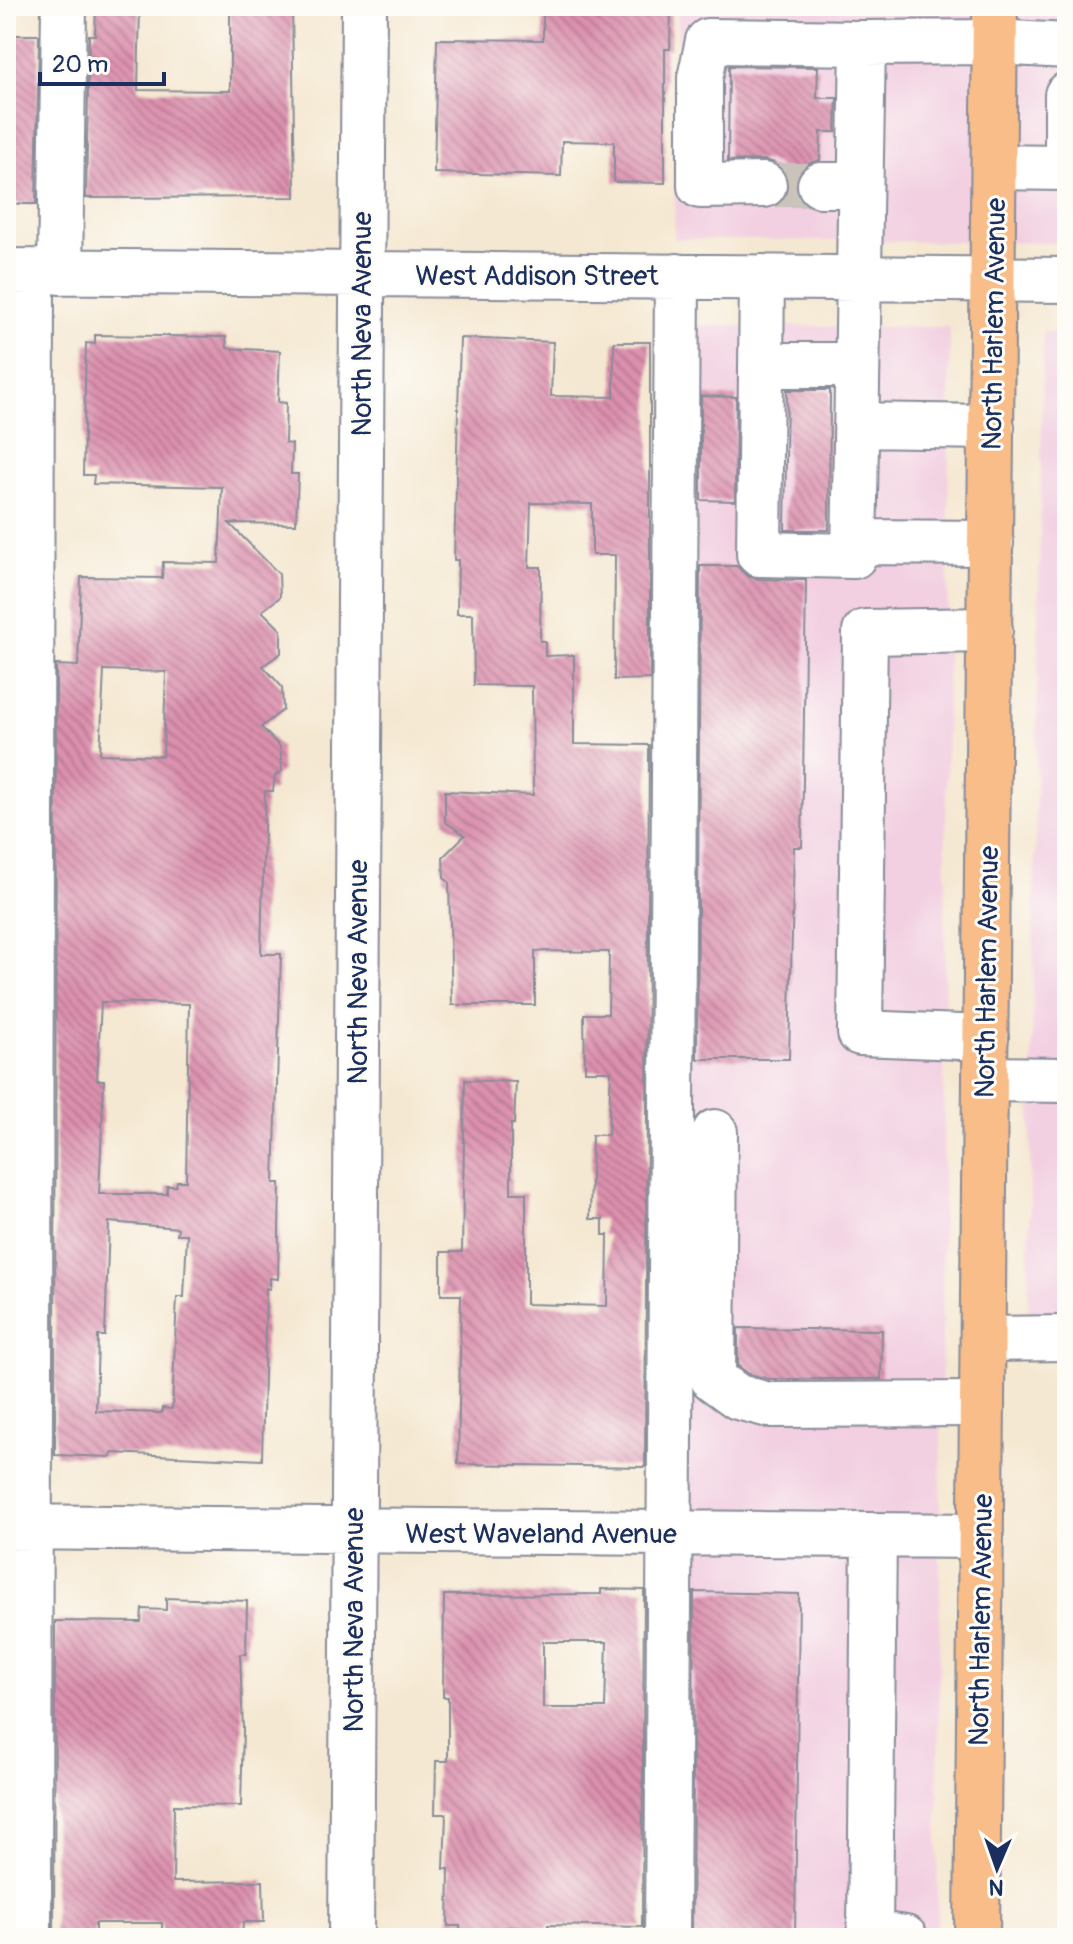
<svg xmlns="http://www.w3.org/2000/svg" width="1073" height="1944" font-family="Pangolin,sans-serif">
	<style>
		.built { fill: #f2cfe1 }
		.building { fill: url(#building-back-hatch); fill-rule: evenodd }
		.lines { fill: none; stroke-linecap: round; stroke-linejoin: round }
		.minor-tunnel { stroke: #c9c3bb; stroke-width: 44; stroke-dasharray: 44 22; stroke-linecap: butt }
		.minor-casing { stroke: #888c98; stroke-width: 48 }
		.major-casing { stroke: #888c98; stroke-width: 48 }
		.minor { stroke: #fff; stroke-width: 44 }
		.major { stroke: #f8bd89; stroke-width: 44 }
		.labels { text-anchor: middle; stroke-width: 6; stroke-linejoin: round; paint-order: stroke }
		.street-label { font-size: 28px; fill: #1b2f5e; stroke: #fdfcf7 }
	</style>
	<defs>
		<pattern id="building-back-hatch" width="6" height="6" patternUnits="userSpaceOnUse" patternTransform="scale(2)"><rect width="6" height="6" fill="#dc90ad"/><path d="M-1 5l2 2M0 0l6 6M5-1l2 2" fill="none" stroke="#b27690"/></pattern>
	</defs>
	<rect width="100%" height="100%" fill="#fdfcf7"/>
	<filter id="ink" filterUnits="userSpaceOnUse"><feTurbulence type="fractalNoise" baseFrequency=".0125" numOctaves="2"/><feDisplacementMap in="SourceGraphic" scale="16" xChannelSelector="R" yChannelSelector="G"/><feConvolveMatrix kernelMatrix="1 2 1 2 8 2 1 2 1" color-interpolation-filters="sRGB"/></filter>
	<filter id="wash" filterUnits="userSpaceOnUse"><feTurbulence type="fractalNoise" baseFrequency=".006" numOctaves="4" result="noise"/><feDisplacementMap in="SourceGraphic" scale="32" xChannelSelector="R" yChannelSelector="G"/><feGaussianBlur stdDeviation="1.8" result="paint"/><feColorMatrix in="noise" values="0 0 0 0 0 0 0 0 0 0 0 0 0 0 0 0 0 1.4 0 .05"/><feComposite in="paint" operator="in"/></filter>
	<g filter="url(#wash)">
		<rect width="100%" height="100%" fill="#f5e8d2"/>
		<!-- built -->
		<path class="built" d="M 678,6 L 1067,6 L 1067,243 L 674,239 Z
			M 687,325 L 950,327 L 937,1938 L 675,1938 Z
			M 1043,332 L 1067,332 L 1067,1318 L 1028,1318 Z"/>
		<g id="blocks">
			<!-- building -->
			<path class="building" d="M 96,6 L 140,6 L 138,90 L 230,91 L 230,6 L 292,6 L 295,197 L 86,198 L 89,35 L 95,35 Z
				M 543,6 L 671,6 L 670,49 L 665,49 L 665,183 L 614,182 L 614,142 L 562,141 L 561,176 L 434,173 L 437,39 L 543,40 Z
				M 6,35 L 39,35 L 36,204 L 6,204 Z
				M 729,66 L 818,67 L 817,98 L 837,98 L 836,132 L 821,132 L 820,160 L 807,164 L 798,173 L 795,186 L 798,197 L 804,203 L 780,203 L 786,196 L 789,184 L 785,172 L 775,163 L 764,160 L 728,161 Z
				M 95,335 L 226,337 L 227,348 L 280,351 L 278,402 L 286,403 L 285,443 L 292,444 L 291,474 L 298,474 L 296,524 L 229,523 L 279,574 L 280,597 L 262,611 L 281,630 L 281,653 L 263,666 L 282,687 L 283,710 L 261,727 L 280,747 L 282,771 L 275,776 L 273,791 L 265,791 L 261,954 L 281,954 L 274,1183 L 280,1183 L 278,1279 L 270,1278 L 270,1289 L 266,1288 L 262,1460 L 112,1453 L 111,1457 L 55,1455 L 56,665 L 78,666 L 81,577 L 162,578 L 163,562 L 219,563 L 222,487 L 93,484 L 94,475 L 83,475 L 86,343 L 95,344 ZM 104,670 L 166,672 L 163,756 L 100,754 ZM 101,1002 L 189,1004 L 186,1181 L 177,1181 L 176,1186 L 167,1186 L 167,1194 L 99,1194 L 104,1080 L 97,1080 ZM 109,1222 L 178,1228 L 177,1234 L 187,1234 L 184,1297 L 177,1297 L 172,1409 L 162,1408 L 162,1413 L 96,1411 L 98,1336 L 105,1336 Z
				M 460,338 L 553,342 L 551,396 L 614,397 L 614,342 L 650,342 L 650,679 L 614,680 L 615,555 L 592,555 L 592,504 L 531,503 L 529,567 L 541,567 L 540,641 L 545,641 L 545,656 L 574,655 L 574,744 L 649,745 L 645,1467 L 458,1464 L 461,1295 L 441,1295 L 441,1252 L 462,1252 L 465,1080 L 516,1082 L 514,1124 L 511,1124 L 511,1193 L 526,1193 L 526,1304 L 607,1306 L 608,1235 L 603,1235 L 603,1219 L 590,1219 L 592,1135 L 608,1135 L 611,1071 L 585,1071 L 584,1014 L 608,1014 L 609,952 L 535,951 L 535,1005 L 452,1005 L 449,882 L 444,878 L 443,857 L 465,835 L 445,822 L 445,791 L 533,795 L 532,686 L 474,685 L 473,614 L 457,614 L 458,560 L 454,560 Z
				M 787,390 L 830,390 L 829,530 L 785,530 Z
				M 701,396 L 736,397 L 735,501 L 701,500 Z
				M 700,566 L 737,566 L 747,576 L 758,579 L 806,580 L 802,847 L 794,847 L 789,1059 L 697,1059 Z
				M 738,1328 L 882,1330 L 881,1379 L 769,1379 L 749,1374 L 738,1366 Z
				M 601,1589 L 644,1590 L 642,1927 L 548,1925 L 548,1928 L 506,1927 L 506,1938 L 460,1938 L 460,1926 L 448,1926 L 449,1869 L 444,1869 L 446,1814 L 435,1814 L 436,1761 L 448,1761 L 448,1697 L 443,1697 L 444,1595 L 601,1594 ZM 543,1642 L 607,1642 L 605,1708 L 543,1708 Z
				M 694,1592 L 799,1594 L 795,1938 L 692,1938 Z
				M 166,1598 L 247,1601 L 246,1654 L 240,1654 L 243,1729 L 241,1806 L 174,1805 L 173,1882 L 263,1881 L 264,1922 L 243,1922 L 242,1938 L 162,1938 L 162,1923 L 95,1923 L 95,1938 L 54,1938 L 55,1621 L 141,1622 L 142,1609 L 166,1610 Z"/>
		</g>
	</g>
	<g filter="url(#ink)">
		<use href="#blocks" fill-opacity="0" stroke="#888c98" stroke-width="2"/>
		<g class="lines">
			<!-- minor-tunnel -->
			<path class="minor-tunnel" d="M 764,185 L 820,185"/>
			<defs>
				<path id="minor" d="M 863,43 L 995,42 L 1067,46
					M 1067,95 L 1067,168
					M 994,167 L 1066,168
					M 820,185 L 859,185
					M 6,271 L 1067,280
					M 60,272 L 64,6
					M 762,277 L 759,554 L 854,556 L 863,43 L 708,41 L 700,78 L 700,186 L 764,185
					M 761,365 L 857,365
					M 856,425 L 992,427
					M 854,542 L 991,543
					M 986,1038 L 860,1033 L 865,632 L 990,630
					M 985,1079 L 1067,1080
					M 715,1132 L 713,1379 L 738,1397 L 769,1405 L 982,1404
					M 983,1339 L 1067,1338
					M 6,1527 L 981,1536
					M 874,1535 L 870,1933 L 905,1938
					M 29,1938 L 32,272
					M 351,1938 L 364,6
					M 667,1938 L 677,276"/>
				<path id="major" d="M 977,1938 L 995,6"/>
			</defs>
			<!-- minor casing -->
			<use href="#minor" class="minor-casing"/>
			<!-- major casing -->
			<use href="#major" class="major-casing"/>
			<!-- minor -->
			<use href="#minor" class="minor"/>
			<!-- major -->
			<use href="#major" class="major"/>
		</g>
	</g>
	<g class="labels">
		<!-- street labels -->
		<g class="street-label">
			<text x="537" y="285">West Addison Street</text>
			<text transform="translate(361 324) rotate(-90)" y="10">North Neva Avenue</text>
			<text transform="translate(993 324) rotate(-89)" y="10">North Harlem Avenue</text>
			<text transform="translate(357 972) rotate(-90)" y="10">North Neva Avenue</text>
			<text transform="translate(986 972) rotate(-89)" y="10">North Harlem Avenue</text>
			<text x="541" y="1543">West Waveland Avenue</text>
			<text transform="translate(353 1620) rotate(-90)" y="10">North Neva Avenue</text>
			<text transform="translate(980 1620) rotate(-89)" y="10">North Harlem Avenue</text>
		</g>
	</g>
	<!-- margin -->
	<rect width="1073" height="1944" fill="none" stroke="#fdfcf7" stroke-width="32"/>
	<!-- north arrow -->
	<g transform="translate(997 1868) rotate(182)" stroke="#fdfcf7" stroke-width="6" paint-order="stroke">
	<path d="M0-6L14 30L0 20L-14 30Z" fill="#1b2f5e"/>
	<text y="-12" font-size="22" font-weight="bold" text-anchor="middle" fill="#1b2f5e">N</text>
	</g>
	<!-- scale -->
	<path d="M40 72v12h124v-12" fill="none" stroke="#1b2f5e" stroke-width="4"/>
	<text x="52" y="72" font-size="24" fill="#1b2f5e" stroke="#fdfcf7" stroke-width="6" paint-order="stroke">20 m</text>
</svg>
